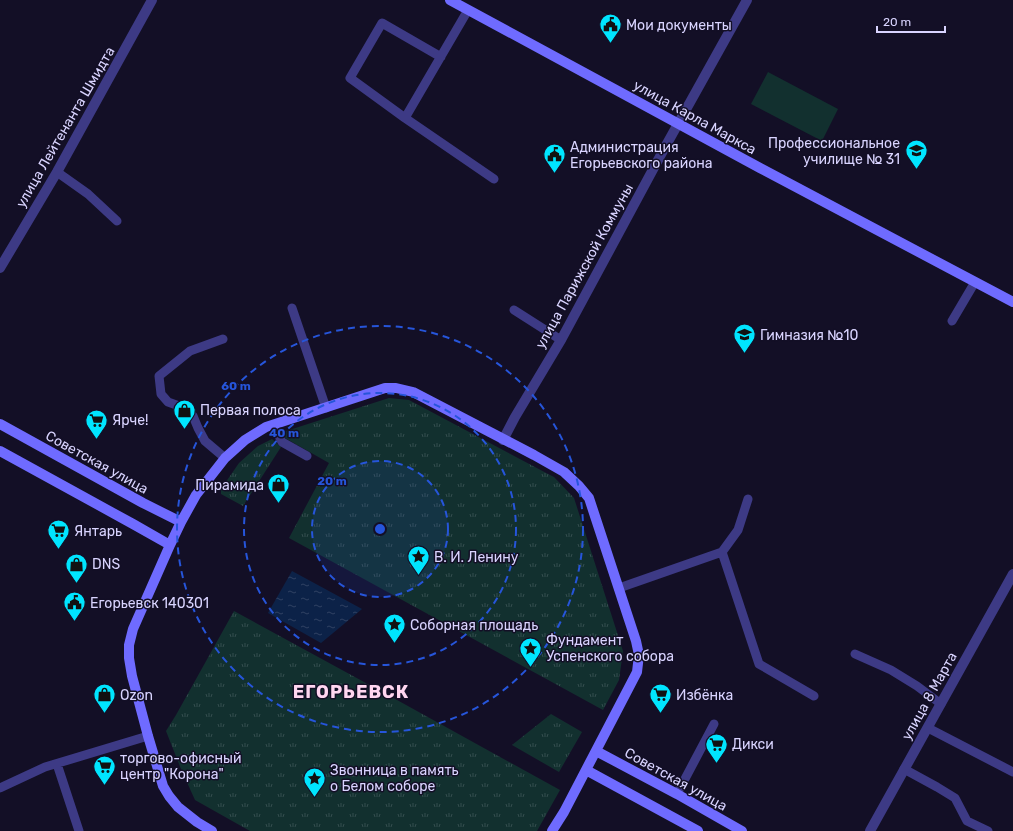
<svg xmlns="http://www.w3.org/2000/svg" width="1013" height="831" font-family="Rubik,sans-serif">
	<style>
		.grass { fill: url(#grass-tufts) }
		.pitch { fill: #12302f }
		.water { fill: url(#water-ripples) }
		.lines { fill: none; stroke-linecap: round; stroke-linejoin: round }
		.lane { stroke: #3d3a85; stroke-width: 9 }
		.street { stroke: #3d3a85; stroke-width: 10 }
		.secondary { stroke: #6f6bff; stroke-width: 10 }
		.ring { fill: none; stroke: #2655da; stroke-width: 2; stroke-dasharray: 7 5 }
		.labels { text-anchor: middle; stroke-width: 3; stroke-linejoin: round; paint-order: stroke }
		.poi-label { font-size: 14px; fill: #d9d4ff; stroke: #130f26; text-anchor: start }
		.street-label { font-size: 14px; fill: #d9d4ff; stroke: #130f26 }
		.district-label { font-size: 18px; font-weight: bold; letter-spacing: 1px; fill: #ffd6f0; stroke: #130f26 }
		.centre { fill: #2655da; stroke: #130f26; stroke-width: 2 }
		.ring-label { font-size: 12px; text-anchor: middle; font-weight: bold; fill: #2655da; stroke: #130f26; stroke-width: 3; stroke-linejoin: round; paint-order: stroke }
	</style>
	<defs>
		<pattern id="grass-tufts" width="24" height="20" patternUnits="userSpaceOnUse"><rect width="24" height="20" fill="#12302f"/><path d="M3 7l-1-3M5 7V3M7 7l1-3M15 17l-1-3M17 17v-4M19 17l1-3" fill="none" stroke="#344d4e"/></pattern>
		<pattern id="water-ripples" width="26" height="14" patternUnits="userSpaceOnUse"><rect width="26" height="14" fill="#0c2248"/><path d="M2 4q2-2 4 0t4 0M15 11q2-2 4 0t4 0" fill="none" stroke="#2f4163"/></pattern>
	</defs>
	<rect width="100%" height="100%" fill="#130f26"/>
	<!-- grass -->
	<path class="grass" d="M 389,398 L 409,400 L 550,475 L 554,477 L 574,498 L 623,651 L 619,680 L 603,710 L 289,538 L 329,463 L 285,438 L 283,432 Z
		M 272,439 L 281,447 L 243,506 L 221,494 L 221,489 L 239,463 L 258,446 Z
		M 234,611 L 375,688 L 380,685 L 388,695 L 560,790 L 537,831 L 250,831 L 195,800 L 181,769 L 166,731 L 176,715 Z
		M 551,714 L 582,732 L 559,772 L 512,745 Z"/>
	<!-- pitch -->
	<path class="pitch" d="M 768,72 L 838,109 L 822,141 L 751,104 Z"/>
	<!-- water -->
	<path class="water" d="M 292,571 L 362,609 L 321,643 L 268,613 Z"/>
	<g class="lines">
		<!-- lane -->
		<path class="lane" d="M 441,57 L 382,23 L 350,78 L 405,118 C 426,82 447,46 468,10
			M 405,118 L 494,179
			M 57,172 L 88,194 L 117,221
			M 292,308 L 326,408
			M 514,310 L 561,340
			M 952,321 L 975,282
			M 223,339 L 190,351 L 159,376 L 161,394 L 168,402 L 182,407 L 193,416 L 198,428 L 205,441 L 225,458
			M 273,425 L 282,442 L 307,456
			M 722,552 L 759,664 L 814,696
			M 619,588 L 722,552 L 738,530 L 748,499
			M 855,654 L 891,670 L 917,686 L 941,704
			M 928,728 L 1013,772
			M 57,764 L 79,831
			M 904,769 L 937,787 L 955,798 L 967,821 L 988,831
			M 0,788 L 45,767 L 148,736
			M 677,794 L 714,724"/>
		<!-- street -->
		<path class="street" d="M 0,268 L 57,172 L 152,0
			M 503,440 L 515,417 L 561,340 L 664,149 L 747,0
			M 870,831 L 1013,574"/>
		<!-- secondary -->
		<path class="secondary" d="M 450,0 L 760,168 L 1013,302
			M 0,424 L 143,503 L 181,522
			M 0,451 L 133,524 L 170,545
			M 596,751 L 677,794 L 742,831
			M 586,770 L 698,831
			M 212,831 L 197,822 L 178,807 L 169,796 L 163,786 L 148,736 L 132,676 L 129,658 L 129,645 L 133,629 L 170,545 L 181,522 L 196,495 L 225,458 L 245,440 L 266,427 L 385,388 L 396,388 L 413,392 L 534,455 L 564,472 L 579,486 L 589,498 L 636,641 L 639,655 L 637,672 L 564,812 L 552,831"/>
	</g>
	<!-- distance rings -->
	<circle cx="380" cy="529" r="68" fill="#2655da" fill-opacity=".12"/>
	<g class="ring">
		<circle cx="380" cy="529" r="68"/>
		<circle cx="380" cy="529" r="136"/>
		<circle cx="380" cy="529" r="203"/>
	</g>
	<!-- icons -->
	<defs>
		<symbol id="civic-pin" viewBox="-11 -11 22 30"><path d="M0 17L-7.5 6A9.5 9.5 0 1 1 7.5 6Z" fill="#00e5ff" stroke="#130f26"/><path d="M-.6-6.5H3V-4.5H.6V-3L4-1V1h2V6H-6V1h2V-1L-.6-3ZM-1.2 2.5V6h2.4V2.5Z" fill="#111"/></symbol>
		<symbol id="university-pin" viewBox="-11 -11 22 30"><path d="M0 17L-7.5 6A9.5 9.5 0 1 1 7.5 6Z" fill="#00e5ff" stroke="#130f26"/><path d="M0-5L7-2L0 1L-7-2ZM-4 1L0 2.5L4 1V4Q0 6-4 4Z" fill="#111"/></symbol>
		<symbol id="school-pin" viewBox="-11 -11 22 30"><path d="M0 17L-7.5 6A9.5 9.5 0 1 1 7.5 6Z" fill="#00e5ff" stroke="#130f26"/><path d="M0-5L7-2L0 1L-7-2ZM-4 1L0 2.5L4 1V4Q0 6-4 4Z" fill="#111"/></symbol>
		<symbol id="shop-pin" viewBox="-11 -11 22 30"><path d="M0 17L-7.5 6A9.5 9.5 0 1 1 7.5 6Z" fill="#00e5ff" stroke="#130f26"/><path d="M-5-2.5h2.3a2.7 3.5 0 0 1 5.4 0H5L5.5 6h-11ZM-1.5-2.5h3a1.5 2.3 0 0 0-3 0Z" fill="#111"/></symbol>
		<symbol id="supermarket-pin" viewBox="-11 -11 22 30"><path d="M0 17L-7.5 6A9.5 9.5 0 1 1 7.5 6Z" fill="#00e5ff" stroke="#130f26"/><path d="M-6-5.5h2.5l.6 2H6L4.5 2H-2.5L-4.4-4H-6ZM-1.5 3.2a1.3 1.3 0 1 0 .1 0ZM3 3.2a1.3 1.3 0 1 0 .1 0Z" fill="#111"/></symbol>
		<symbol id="sight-pin" viewBox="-11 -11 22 30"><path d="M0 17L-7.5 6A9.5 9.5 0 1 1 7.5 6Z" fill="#00e5ff" stroke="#130f26"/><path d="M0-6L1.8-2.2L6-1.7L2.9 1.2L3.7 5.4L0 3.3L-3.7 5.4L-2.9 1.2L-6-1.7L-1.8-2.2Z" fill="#111"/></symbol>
	</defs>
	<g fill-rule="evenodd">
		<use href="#civic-pin" x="598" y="12" width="25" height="34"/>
		<use href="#university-pin" x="904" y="138" width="25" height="34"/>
		<use href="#civic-pin" x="542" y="142" width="25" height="34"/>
		<use href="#school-pin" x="732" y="322" width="25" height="34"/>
		<use href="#shop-pin" x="172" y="398" width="25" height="34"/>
		<use href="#supermarket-pin" x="84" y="408" width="25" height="34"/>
		<use href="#shop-pin" x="266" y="472" width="25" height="34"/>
		<use href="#supermarket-pin" x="46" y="518" width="25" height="34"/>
		<use href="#sight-pin" x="406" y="544" width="25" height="34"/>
		<use href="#shop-pin" x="64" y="552" width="25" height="34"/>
		<use href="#civic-pin" x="62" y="590" width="25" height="34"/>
		<use href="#sight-pin" x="382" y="612" width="25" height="34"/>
		<use href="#sight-pin" x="518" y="636" width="25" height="34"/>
		<use href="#shop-pin" x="92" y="682" width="25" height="34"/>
		<use href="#supermarket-pin" x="648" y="682" width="25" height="34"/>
		<use href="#supermarket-pin" x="704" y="732" width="25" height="34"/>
		<use href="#supermarket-pin" x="92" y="754" width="25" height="34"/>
		<use href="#sight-pin" x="302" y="766" width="25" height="34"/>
	</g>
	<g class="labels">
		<!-- poi labels -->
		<g class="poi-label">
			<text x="626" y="30">Мои документы</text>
			<text x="900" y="148" text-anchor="end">Профессиональное<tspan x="900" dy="16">училище № 31</tspan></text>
			<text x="570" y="152">Администрация<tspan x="570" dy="16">Егорьевского района</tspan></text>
			<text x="760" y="340">Гимназия №10</text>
			<text x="200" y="415">Первая полоса</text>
			<text x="112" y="425">Ярче!</text>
			<text x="264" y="490" text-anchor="end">Пирамида</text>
			<text x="74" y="536">Янтарь</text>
			<text x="434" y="562">В. И. Ленину</text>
			<text x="92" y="569">DNS</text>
			<text x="90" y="608">Егорьевск 140301</text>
			<text x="410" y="630">Соборная площадь</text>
			<text x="546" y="645">Фундамент<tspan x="546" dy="16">Успенского собора</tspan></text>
			<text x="120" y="700">Ozon</text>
			<text x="676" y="700">Избёнка</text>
			<text x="732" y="749">Дикси</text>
			<text x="120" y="763">торгово-офисный<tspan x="120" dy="16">центр "Корона"</tspan></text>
			<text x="330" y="775">Звонница в память<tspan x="330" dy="16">о Белом соборе</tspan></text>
		</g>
		<!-- street labels -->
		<g class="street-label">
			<text transform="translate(695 117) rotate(29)" y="5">улица Карла Маркса</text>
			<text transform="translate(65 127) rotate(-60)" y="5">улица Лейтенанта Шмидта</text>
			<text transform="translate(584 266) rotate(-61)" y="5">улица Парижской Коммуны</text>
			<text transform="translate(97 462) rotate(29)" y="5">Советская улица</text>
			<text transform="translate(929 696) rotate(-61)" y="5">улица 8 Марта</text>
			<text transform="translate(676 779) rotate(29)" y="5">Советская улица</text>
		</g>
		<!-- district labels -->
		<g class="district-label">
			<text x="351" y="698">ЕГОРЬЕВСК</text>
		</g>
	</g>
	<circle cx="380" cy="529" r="6" class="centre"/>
	<g class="ring-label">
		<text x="236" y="390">60 m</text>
		<text x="284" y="437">40 m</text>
		<text x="332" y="485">20 m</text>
	</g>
	<!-- scale -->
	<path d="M877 26v6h68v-6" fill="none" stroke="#d9d4ff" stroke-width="2"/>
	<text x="883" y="26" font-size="12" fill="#d9d4ff" stroke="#130f26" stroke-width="3" paint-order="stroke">20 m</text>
</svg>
